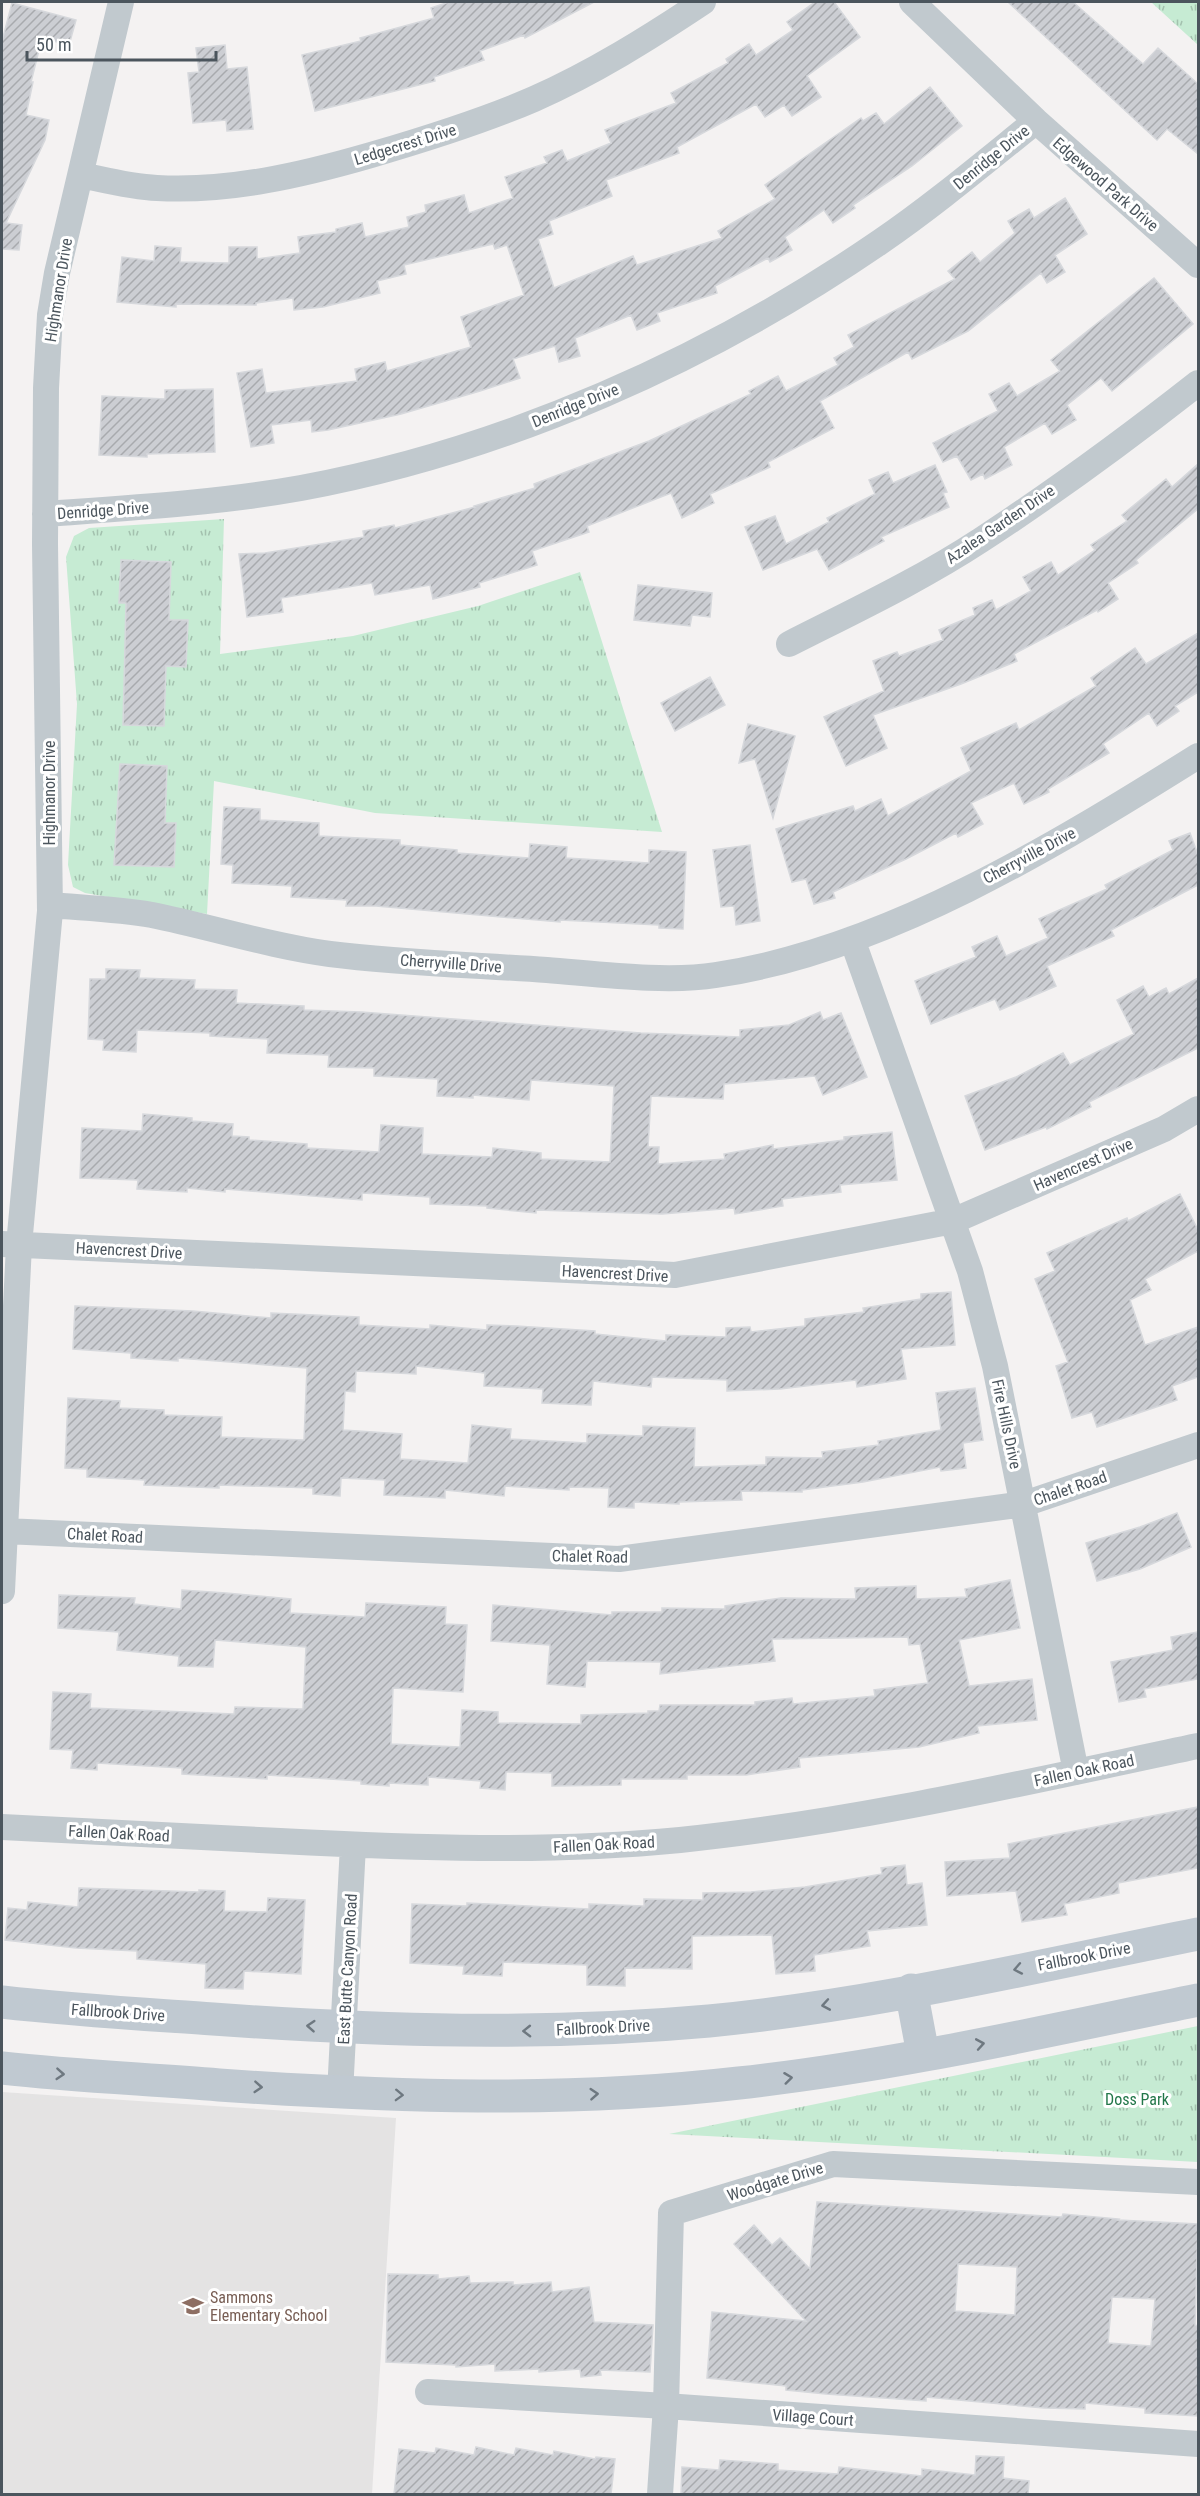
<svg xmlns="http://www.w3.org/2000/svg" width="1200" height="2496" font-family="'Roboto Condensed',sans-serif">
	<style>
		.education { fill: #e4e3e3 }
		.grass { fill: url(#grass-tufts) }
		.building { fill: url(#building-hatch); stroke: #d6d8dc; stroke-width: 1.5; fill-rule: evenodd }
		.lines { fill: none; stroke-linecap: round; stroke-linejoin: round }
		.street { stroke: #c1c9ce; stroke-width: 26 }
		.secondary { stroke: #c0c9d1; stroke-width: 33 }
		.oneway { stroke: #6e7880 }
		.labels { text-anchor: middle; stroke-width: 6; stroke-linejoin: round; paint-order: stroke }
		.street-label { font-size: 16px; fill: #4b555d; stroke: #fff }
		.park-label { font-size: 16px; fill: #23774a; stroke: #fff }
		.education-label { font-size: 16px; fill: #785e54; stroke: #fff; text-anchor: start }
	</style>
	<defs>
		<pattern id="grass-tufts" width="24" height="20" patternUnits="userSpaceOnUse" patternTransform="scale(1.5)"><rect width="24" height="20" fill="#c6ebd3"/><path d="M3 7l-1-3M5 7V3M7 7l1-3M15 17l-1-3M17 17v-4M19 17l1-3" fill="none" stroke="#a3c1ae"/></pattern>
		<pattern id="building-hatch" width="6" height="6" patternUnits="userSpaceOnUse" patternTransform="scale(1.5)"><rect width="6" height="6" fill="#ccced3"/><path d="M-1 1l2-2M0 6l6-6M5 7l2-2" fill="none" stroke="#a8aaae"/></pattern>
	</defs>
	<rect width="100%" height="100%" fill="#f4f2f2"/>
	<!-- education -->
	<path class="education" d="M 2,2092 L 396,2118 L 372,2494 L 2,2494 Z"/>
	<!-- grass -->
	<path class="grass" d="M 1151,2 L 1198,2 L 1198,45 Z
		M 224,519 L 220,654 L 353,636 L 478,606 L 580,572 L 662,832 L 375,813 L 214,781 L 207,914 L 85,893 L 73,887 L 68,865 L 77,704 L 66,557 L 74,536 L 89,528 Z
		M 1198,2026 L 1198,2162 L 669,2134 Z"/>
	<!-- building -->
	<path class="building" d="M 449,2 L 594,2 L 525,38 L 524,35 L 480,51 L 484,60 L 434,77 L 435,81 L 315,111 L 302,55 L 361,41 L 360,38 L 434,18 L 431,8 Z
		M 815,2 L 834,2 L 860,37 L 807,76 L 821,97 L 792,116 L 784,105 L 765,117 L 756,104 L 677,147 L 679,153 L 606,180 L 612,196 L 549,221 L 553,234 L 538,239 L 554,288 L 633,256 L 637,265 L 722,238 L 718,231 L 775,199 L 765,185 L 861,118 L 863,121 L 876,113 L 884,124 L 930,87 L 962,126 L 912,166 L 853,205 L 855,208 L 833,223 L 824,210 L 785,237 L 792,250 L 770,262 L 768,258 L 715,286 L 717,293 L 657,313 L 660,321 L 637,330 L 631,315 L 575,338 L 580,356 L 559,362 L 555,346 L 513,359 L 520,378 L 480,391 L 401,414 L 328,430 L 312,432 L 311,420 L 271,425 L 274,443 L 251,447 L 237,373 L 262,369 L 266,393 L 357,381 L 355,369 L 385,362 L 387,371 L 471,347 L 461,317 L 524,295 L 507,245 L 495,249 L 493,244 L 404,265 L 406,274 L 377,281 L 380,293 L 323,307 L 294,310 L 293,298 L 256,303 L 256,305 L 176,304 L 176,307 L 117,302 L 122,257 L 154,261 L 155,246 L 181,248 L 180,262 L 229,263 L 229,247 L 257,247 L 257,259 L 300,253 L 298,237 L 336,232 L 336,229 L 362,223 L 365,237 L 409,227 L 407,217 L 426,212 L 425,205 L 464,195 L 469,213 L 513,198 L 505,177 L 547,163 L 544,157 L 562,150 L 567,161 L 611,143 L 605,130 L 676,103 L 671,93 L 728,63 L 726,59 L 749,44 L 756,55 L 793,30 L 787,22 Z
		M 1008,2 L 1073,2 L 1143,64 L 1158,48 L 1198,84 L 1198,154 L 1167,129 L 1157,140 Z
		M 12,3 L 76,20 L 69,45 L 42,38 L 31,82 L 33,82 L 26,115 L 49,120 L 45,140 L 6,223 L 22,225 L 19,250 L 2,249 L 2,41 Z
		M 225,45 L 227,69 L 247,67 L 253,129 L 227,131 L 226,120 L 193,123 L 188,73 L 199,72 L 196,48 Z
		M 1065,198 L 1087,234 L 1055,255 L 1065,272 L 1047,283 L 1041,273 L 968,331 L 912,359 L 908,352 L 820,401 L 834,428 L 768,462 L 770,467 L 710,494 L 714,503 L 682,518 L 671,493 L 587,526 L 589,532 L 532,551 L 537,565 L 479,583 L 480,587 L 433,599 L 430,585 L 375,595 L 372,583 L 281,598 L 283,612 L 247,617 L 239,554 L 265,553 L 364,537 L 363,531 L 394,525 L 395,528 L 475,507 L 474,506 L 535,488 L 534,484 L 649,441 L 751,394 L 749,391 L 778,376 L 786,391 L 838,365 L 834,358 L 854,347 L 848,335 L 955,279 L 948,271 L 972,252 L 980,262 L 1015,233 L 1008,221 L 1029,209 L 1034,218 Z
		M 1154,278 L 1193,324 L 1112,391 L 1101,378 L 1067,405 L 1076,420 L 1052,434 L 1045,423 L 1004,447 L 1012,465 L 985,479 L 983,474 L 971,480 L 957,456 L 943,462 L 933,443 L 998,411 L 989,394 L 1009,383 L 1017,396 L 1060,371 L 1051,360 Z
		M 213,389 L 215,452 L 147,454 L 147,457 L 99,455 L 102,396 L 165,399 L 165,390 Z
		M 1198,464 L 1198,509 L 1136,560 L 1138,563 L 1108,583 L 1118,599 L 1098,612 L 1097,610 L 1014,654 L 1017,661 L 961,684 L 873,715 L 887,748 L 846,766 L 824,717 L 884,691 L 873,661 L 897,652 L 899,656 L 943,640 L 939,630 L 975,615 L 973,608 L 992,600 L 996,610 L 1031,591 L 1023,577 L 1051,562 L 1058,575 L 1095,550 L 1091,545 L 1127,521 L 1122,515 L 1166,479 L 1172,487 Z
		M 935,465 L 947,492 L 943,493 L 949,507 L 881,537 L 884,541 L 829,570 L 817,549 L 763,570 L 745,527 L 775,516 L 786,544 L 829,522 L 827,518 L 875,494 L 869,480 L 888,472 L 893,483 Z
		M 121,560 L 171,562 L 169,620 L 188,620 L 186,667 L 166,666 L 164,726 L 123,725 L 126,603 L 119,603 Z
		M 638,585 L 712,593 L 710,617 L 692,615 L 690,626 L 634,620 Z
		M 1198,633 L 1198,692 L 1175,706 L 1179,711 L 1157,726 L 1149,713 L 1103,744 L 1109,753 L 1048,789 L 1049,792 L 1024,804 L 1014,783 L 971,803 L 983,824 L 958,837 L 956,833 L 906,859 L 833,892 L 835,898 L 814,904 L 806,879 L 792,882 L 776,829 L 853,806 L 855,811 L 881,799 L 888,816 L 971,771 L 961,748 L 1016,723 L 1019,730 L 1096,686 L 1091,678 L 1135,648 L 1146,664 Z
		M 710,677 L 725,705 L 675,731 L 661,703 Z
		M 748,724 L 795,736 L 773,818 L 755,759 L 739,763 Z
		M 120,764 L 167,766 L 165,823 L 176,823 L 174,867 L 114,865 Z
		M 224,807 L 260,809 L 260,820 L 319,823 L 319,836 L 400,840 L 400,845 L 457,850 L 457,853 L 529,858 L 530,844 L 567,847 L 566,858 L 649,863 L 649,850 L 686,852 L 683,929 L 659,928 L 659,925 L 560,920 L 560,922 L 376,906 L 346,906 L 347,900 L 291,897 L 292,886 L 232,883 L 233,865 L 221,864 Z
		M 1190,833 L 1198,855 L 1198,885 L 1111,930 L 1114,936 L 1047,966 L 1056,986 L 1000,1010 L 995,999 L 931,1024 L 915,981 L 976,957 L 972,947 L 997,936 L 1006,956 L 1048,938 L 1039,919 L 1107,889 L 1105,885 L 1173,850 L 1169,841 Z
		M 750,845 L 760,921 L 736,925 L 734,906 L 721,907 L 713,850 Z
		M 106,969 L 140,970 L 139,978 L 195,980 L 194,989 L 237,990 L 236,1003 L 304,1006 L 304,1010 L 361,1012 L 641,1033 L 740,1037 L 740,1030 L 789,1025 L 820,1012 L 823,1020 L 841,1013 L 867,1077 L 823,1095 L 815,1076 L 724,1084 L 723,1099 L 651,1096 L 648,1147 L 659,1147 L 658,1164 L 725,1159 L 724,1154 L 773,1145 L 773,1149 L 844,1140 L 844,1137 L 892,1132 L 897,1180 L 840,1185 L 841,1192 L 782,1199 L 783,1206 L 735,1214 L 734,1208 L 662,1214 L 536,1210 L 536,1213 L 487,1208 L 487,1206 L 430,1204 L 430,1197 L 362,1193 L 362,1200 L 225,1189 L 225,1192 L 187,1188 L 187,1192 L 137,1189 L 138,1180 L 80,1178 L 82,1128 L 142,1131 L 143,1114 L 192,1118 L 192,1121 L 233,1124 L 232,1136 L 249,1137 L 249,1140 L 307,1144 L 307,1148 L 379,1152 L 381,1125 L 423,1128 L 422,1154 L 492,1157 L 493,1148 L 541,1153 L 541,1159 L 610,1162 L 614,1086 L 531,1080 L 529,1100 L 473,1095 L 473,1098 L 437,1096 L 438,1079 L 374,1076 L 374,1068 L 328,1067 L 329,1055 L 267,1053 L 268,1039 L 210,1036 L 210,1033 L 137,1030 L 136,1052 L 103,1050 L 104,1040 L 88,1039 L 90,979 L 106,979 Z
		M 1198,978 L 1198,1048 L 1089,1102 L 1091,1107 L 1047,1129 L 1046,1127 L 985,1150 L 965,1096 L 1016,1077 L 1063,1053 L 1070,1065 L 1134,1034 L 1117,1000 L 1143,986 L 1149,997 L 1166,988 L 1169,994 Z
		M 1180,1194 L 1198,1230 L 1198,1251 L 1145,1279 L 1151,1290 L 1130,1300 L 1145,1345 L 1198,1327 L 1198,1377 L 1172,1386 L 1177,1400 L 1097,1427 L 1092,1412 L 1072,1418 L 1056,1366 L 1068,1362 L 1035,1279 L 1055,1271 L 1047,1253 L 1127,1218 L 1128,1221 Z
		M 951,1292 L 955,1345 L 901,1349 L 906,1379 L 857,1387 L 856,1380 L 780,1389 L 727,1391 L 727,1380 L 652,1377 L 651,1387 L 593,1381 L 591,1405 L 542,1403 L 543,1389 L 484,1386 L 485,1373 L 416,1366 L 416,1374 L 356,1371 L 355,1392 L 345,1391 L 343,1430 L 402,1434 L 400,1459 L 468,1463 L 472,1425 L 511,1429 L 510,1439 L 587,1443 L 587,1434 L 643,1436 L 643,1426 L 695,1428 L 694,1467 L 766,1465 L 766,1457 L 823,1458 L 822,1452 L 879,1445 L 878,1441 L 941,1430 L 936,1393 L 975,1388 L 983,1440 L 963,1443 L 966,1468 L 941,1471 L 940,1467 L 863,1482 L 802,1490 L 802,1492 L 741,1491 L 742,1500 L 679,1502 L 679,1504 L 634,1502 L 634,1508 L 608,1507 L 609,1488 L 569,1487 L 569,1490 L 505,1486 L 504,1496 L 445,1490 L 445,1498 L 384,1495 L 385,1480 L 341,1478 L 340,1496 L 313,1494 L 313,1488 L 219,1485 L 219,1488 L 144,1485 L 145,1480 L 87,1477 L 87,1469 L 65,1468 L 68,1398 L 120,1401 L 119,1408 L 164,1410 L 164,1415 L 222,1417 L 221,1437 L 304,1440 L 307,1368 L 178,1358 L 178,1361 L 131,1358 L 131,1353 L 73,1349 L 75,1306 L 193,1311 L 271,1318 L 271,1313 L 359,1317 L 359,1325 L 430,1329 L 430,1325 L 487,1330 L 487,1325 L 516,1326 L 595,1331 L 595,1334 L 666,1341 L 666,1335 L 726,1337 L 726,1328 L 750,1327 L 751,1332 L 805,1326 L 805,1319 L 864,1312 L 863,1308 L 921,1299 L 921,1294 Z
		M 1177,1513 L 1191,1547 L 1140,1569 L 1097,1581 L 1086,1543 L 1140,1527 Z
		M 1010,1580 L 1020,1628 L 959,1640 L 969,1686 L 1032,1679 L 1037,1720 L 977,1726 L 979,1733 L 919,1747 L 799,1758 L 800,1767 L 746,1775 L 687,1775 L 687,1779 L 621,1779 L 621,1785 L 552,1786 L 552,1773 L 506,1772 L 505,1790 L 480,1788 L 481,1781 L 428,1777 L 428,1785 L 389,1783 L 389,1786 L 361,1784 L 361,1781 L 267,1775 L 267,1779 L 182,1774 L 182,1768 L 97,1763 L 97,1770 L 71,1768 L 73,1750 L 50,1749 L 53,1692 L 91,1694 L 90,1708 L 234,1714 L 235,1707 L 303,1709 L 306,1647 L 215,1640 L 213,1667 L 178,1666 L 179,1656 L 117,1650 L 119,1632 L 58,1628 L 59,1595 L 135,1598 L 134,1604 L 181,1609 L 182,1590 L 226,1593 L 291,1599 L 290,1613 L 365,1617 L 366,1603 L 446,1607 L 445,1624 L 467,1625 L 463,1692 L 393,1688 L 391,1744 L 460,1747 L 462,1710 L 498,1712 L 498,1723 L 581,1724 L 581,1715 L 648,1713 L 648,1711 L 659,1711 L 660,1705 L 755,1705 L 755,1702 L 792,1698 L 793,1704 L 875,1696 L 874,1690 L 928,1683 L 920,1644 L 909,1645 L 908,1637 L 772,1639 L 775,1661 L 660,1674 L 661,1662 L 587,1661 L 585,1687 L 547,1684 L 550,1645 L 491,1641 L 493,1605 L 612,1615 L 612,1612 L 662,1612 L 662,1608 L 725,1609 L 725,1606 L 781,1598 L 856,1599 L 855,1588 L 916,1586 L 916,1599 L 967,1597 L 965,1589 Z
		M 1198,1632 L 1198,1679 L 1144,1689 L 1146,1697 L 1119,1702 L 1111,1662 L 1173,1650 L 1171,1637 Z
		M 1198,1807 L 1198,1868 L 1118,1883 L 1119,1893 L 1064,1904 L 1067,1915 L 1022,1922 L 1016,1891 L 947,1896 L 945,1862 L 1010,1858 L 1008,1844 Z
		M 905,1865 L 907,1885 L 922,1883 L 927,1925 L 867,1931 L 870,1946 L 814,1955 L 815,1971 L 776,1974 L 772,1935 L 692,1936 L 692,1969 L 625,1968 L 625,1986 L 587,1985 L 587,1965 L 503,1962 L 502,1976 L 463,1974 L 464,1966 L 410,1963 L 412,1904 L 467,1906 L 467,1903 L 589,1909 L 589,1904 L 644,1906 L 644,1899 L 703,1900 L 703,1893 L 751,1892 L 805,1887 L 882,1874 L 881,1868 Z
		M 79,1888 L 199,1892 L 199,1890 L 225,1891 L 224,1911 L 267,1912 L 268,1898 L 305,1900 L 301,1974 L 244,1971 L 243,1989 L 205,1988 L 206,1964 L 137,1959 L 137,1951 L 76,1948 L 5,1940 L 8,1908 L 27,1910 L 28,1902 L 78,1907 Z
		M 817,2202 L 1062,2217 L 1063,2214 L 1119,2219 L 1118,2220 L 1198,2224 L 1195,2325 L 1198,2326 L 1198,2416 L 1145,2413 L 1145,2408 L 1085,2403 L 1085,2409 L 1044,2408 L 926,2397 L 926,2401 L 826,2394 L 786,2390 L 786,2386 L 707,2378 L 712,2312 L 806,2321 L 734,2244 L 754,2225 L 772,2245 L 780,2238 L 810,2269 ZM 958,2264 L 1017,2267 L 1015,2315 L 955,2311 ZM 1112,2297 L 1155,2299 L 1151,2346 L 1108,2343 Z
		M 388,2274 L 438,2275 L 438,2279 L 469,2276 L 470,2283 L 513,2282 L 513,2285 L 551,2282 L 552,2292 L 589,2287 L 594,2322 L 653,2325 L 650,2372 L 600,2370 L 601,2375 L 581,2377 L 580,2369 L 539,2372 L 539,2369 L 495,2371 L 495,2364 L 456,2367 L 456,2365 L 386,2362 Z
		M 476,2447 L 514,2455 L 516,2448 L 553,2455 L 554,2451 L 595,2459 L 596,2457 L 615,2459 L 611,2494 L 394,2494 L 399,2449 L 435,2453 L 436,2448 L 474,2455 Z
		M 976,2456 L 1004,2457 L 1003,2478 L 1029,2481 L 1028,2494 L 681,2494 L 682,2467 L 719,2470 L 720,2460 L 778,2464 L 778,2470 L 838,2474 L 839,2467 L 922,2476 L 922,2469 L 975,2475 Z"/>
	<g class="lines">
		<!-- street -->
		<path class="street" d="M 912,2 L 1036,121 L 1198,265
			M 81,175 C 105,180 131,187 157,188 C 229,192 302,175 371,155 C 426,139 481,122 534,99 C 593,73 649,38 703,2
			M 45,514 C 130,508 217,503 301,488 C 506,450 708,360 880,242 C 934,205 985,162 1036,121
			M 789,644 C 854,611 920,580 981,540 C 1056,491 1128,438 1198,383
			M 50,905 C 84,908 118,909 152,915 C 211,927 270,946 330,954 C 401,963 475,965 547,970 C 598,974 667,983 716,975 C 885,950 1056,845 1198,756
			M 852,939 L 970,1271 L 995,1366 L 1076,1772
			M 2,1244 L 675,1275 L 953,1221 L 1164,1129 L 1198,1109
			M 5,1531 L 619,1559 L 1024,1504 L 1198,1445
			M 2,1591 L 19,1245 L 50,911 L 45,544 L 46,388 L 50,315 L 57,273 L 121,2
			M 2,1827 C 94,1831 187,1836 280,1841 C 413,1848 547,1853 680,1840 C 855,1822 1027,1782 1198,1746
			M 340,2093 L 353,1845
			M 428,2392 L 666,2406 L 1198,2444
			M 660,2494 L 666,2406 L 671,2213 L 833,2164 L 1198,2182"/>
		<!-- secondary -->
		<path class="secondary" d="M 911,1990 L 923,2054
			M 2,2002 C 72,2010 142,2014 213,2019 C 379,2031 543,2036 709,2021 C 874,2005 1037,1966 1198,1934
			M 2,2068 C 74,2076 147,2079 219,2085 C 394,2097 564,2103 739,2083 C 894,2066 1046,2031 1198,2000"/>
	</g>
	<!-- one-way arrows -->
	<defs><path id="oneway-chevron" d="M-2-3.5L2.5 0L-2 3.5" fill="none" stroke-width="1.6" stroke-linecap="round" stroke-linejoin="round" transform="scale(1.5)"/></defs>
	<g class="oneway">
		<use href="#oneway-chevron" transform="translate(1018 1969) rotate(169)"/>
		<use href="#oneway-chevron" transform="translate(826 2005) rotate(170)"/>
		<use href="#oneway-chevron" transform="translate(311 2026) rotate(-176)"/>
		<use href="#oneway-chevron" transform="translate(527 2031) rotate(179)"/>
		<use href="#oneway-chevron" transform="translate(980 2044) rotate(-10)"/>
		<use href="#oneway-chevron" transform="translate(60 2074) rotate(4)"/>
		<use href="#oneway-chevron" transform="translate(788 2078) rotate(-7)"/>
		<use href="#oneway-chevron" transform="translate(258 2087) rotate(4)"/>
		<use href="#oneway-chevron" transform="translate(594 2094) rotate(-4)"/>
		<use href="#oneway-chevron" transform="translate(399 2095) rotate(2)"/>
	</g>
	<!-- icons -->
	<defs>
		<symbol id="school-bare" viewBox="-9 -9 18 18"><path d="M0-5L7-2L0 1L-7-2ZM-4 1L0 2.5L4 1V4Q0 6-4 4Z" fill="#8d6e63" stroke="#fff" stroke-width="2.5" paint-order="stroke"/></symbol>
	</defs>
	<g fill-rule="evenodd">
		<use href="#school-bare" x="178" y="2291" width="30" height="30"/>
	</g>
	<g class="labels">
		<!-- street labels -->
		<g class="street-label">
			<text transform="translate(405 144) rotate(-17)" y="6">Ledgecrest Drive</text>
			<text transform="translate(991 157) rotate(-39)" y="6">Denridge Drive</text>
			<text transform="translate(1106 184) rotate(41)" y="6">Edgewood Park Drive</text>
			<text transform="translate(58 290) rotate(-81)" y="6">Highmanor Drive</text>
			<text transform="translate(575 405) rotate(-22)" y="6">Denridge Drive</text>
			<text transform="translate(103 510) rotate(-4)" y="6">Denridge Drive</text>
			<text transform="translate(1000 524) rotate(-34)" y="6">Azalea Garden Drive</text>
			<text transform="translate(49 793) rotate(-90)" y="6">Highmanor Drive</text>
			<text transform="translate(1029 855) rotate(-28)" y="6">Cherryville Drive</text>
			<text transform="translate(451 963) rotate(4)" y="6">Cherryville Drive</text>
			<text transform="translate(1083 1164) rotate(-24)" y="6">Havencrest Drive</text>
			<text transform="translate(129 1250) rotate(3)" y="6">Havencrest Drive</text>
			<text transform="translate(615 1273) rotate(3)" y="6">Havencrest Drive</text>
			<text transform="translate(1007 1424) rotate(78)" y="6">Fire Hills Drive</text>
			<text transform="translate(1070 1488) rotate(-19)" y="6">Chalet Road</text>
			<text transform="translate(105 1535) rotate(3)" y="6">Chalet Road</text>
			<text transform="translate(590 1556) rotate(1)" y="6">Chalet Road</text>
			<text transform="translate(1084 1770) rotate(-12)" y="6">Fallen Oak Road</text>
			<text transform="translate(119 1833) rotate(3)" y="6">Fallen Oak Road</text>
			<text transform="translate(604 1844) rotate(-3)" y="6">Fallen Oak Road</text>
			<text transform="translate(1084 1956) rotate(-11)" y="6">Fallbrook Drive</text>
			<text transform="translate(347 1969) rotate(-87)" y="6">East Butte Canyon Road</text>
			<text transform="translate(118 2012) rotate(4)" y="6">Fallbrook Drive</text>
			<text transform="translate(603 2027) rotate(-3)" y="6">Fallbrook Drive</text>
			<text transform="translate(775 2181) rotate(-17)" y="6">Woodgate Drive</text>
			<text transform="translate(813 2417) rotate(4)" y="6">Village Court</text>
		</g>
		<!-- park labels -->
		<g class="park-label">
			<text x="1137" y="2105">Doss Park</text>
		</g>
		<!-- education labels -->
		<g class="education-label">
			<text x="210" y="2303">Sammons<tspan x="210" dy="18">Elementary School</tspan></text>
		</g>
	</g>
	<!-- border -->
	<rect width="1200" height="2496" fill="none" stroke="#4b555d" stroke-width="6"/>
	<!-- scale -->
	<path d="M27 51v9h189v-9" fill="none" stroke="#4b555d" stroke-width="3"/>
	<text x="36" y="51" font-size="18" fill="#4b555d" stroke="#ffffff" stroke-width="4.5" paint-order="stroke">50 m</text>
</svg>
